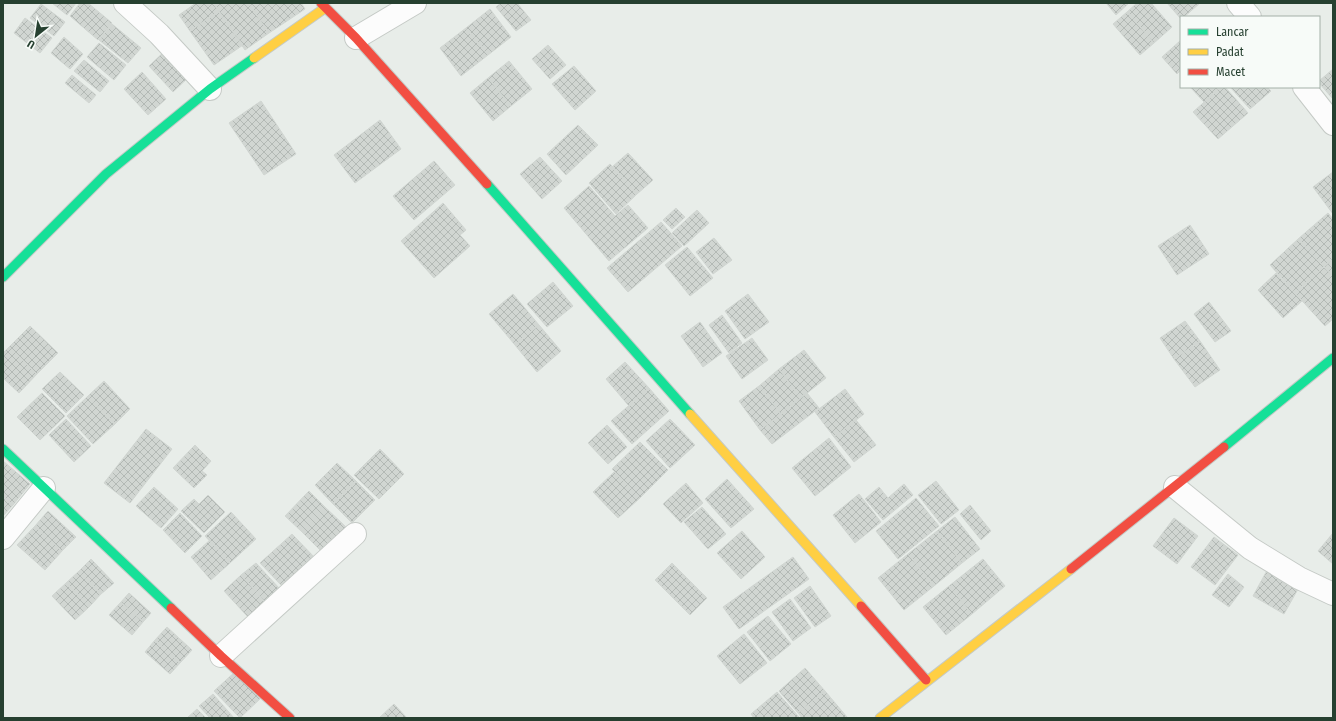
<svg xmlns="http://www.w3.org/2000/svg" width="1336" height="721" font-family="'Fira Sans Condensed',sans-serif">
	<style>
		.building { fill: url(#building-cross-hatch); stroke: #d1d6d2 }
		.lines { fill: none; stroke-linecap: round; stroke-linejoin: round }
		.street-casing { stroke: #c5cac6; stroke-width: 24 }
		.fast-casing { stroke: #c4cac6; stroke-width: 11 }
		.slow-casing { stroke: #c4cac6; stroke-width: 11 }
		.jam-casing { stroke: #c4cac6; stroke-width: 11 }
		.street { stroke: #fcfcfc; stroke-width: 22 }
		.fast { stroke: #16e098; stroke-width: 9 }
		.slow { stroke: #ffcf43; stroke-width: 9 }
		.jam { stroke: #f24e42; stroke-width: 9 }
	</style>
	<defs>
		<pattern id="building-cross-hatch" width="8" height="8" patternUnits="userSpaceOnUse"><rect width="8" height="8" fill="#d1d6d2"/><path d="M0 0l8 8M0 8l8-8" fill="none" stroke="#b3b9b5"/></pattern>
	</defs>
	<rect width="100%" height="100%" fill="#e8ede9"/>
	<!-- building -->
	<path class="building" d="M 52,3 L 76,3 L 67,15 Z
		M 80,3 L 88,3 L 112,23 L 98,40 L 70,16 Z
		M 196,3 L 213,3 L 219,11 L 190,31 L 179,15 Z
		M 213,3 L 248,3 L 269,33 L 245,50 Z
		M 248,3 L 301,3 L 305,9 L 269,33 Z
		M 501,3 L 517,3 L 531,20 L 516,31 L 496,7 Z
		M 1106,3 L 1129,3 L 1116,15 Z
		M 1137,3 L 1151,3 L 1172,27 L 1154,43 L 1127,12 Z
		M 1167,3 L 1200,3 L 1184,17 L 1181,17 L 1181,19 Z
		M 41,4 L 65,22 L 54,36 L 30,18 Z
		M 490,9 L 511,37 L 488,55 L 466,28 Z
		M 219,11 L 243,45 L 214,65 L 190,31 Z
		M 1127,12 L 1154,43 L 1140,55 L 1113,24 Z
		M 25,18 L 52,38 L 40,53 L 14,33 Z
		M 112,24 L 141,48 L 128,63 L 99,40 Z
		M 466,28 L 488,55 L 461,76 L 440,48 Z
		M 64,37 L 83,54 L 70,69 L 51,53 Z
		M 1181,40 L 1181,70 L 1177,74 L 1162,57 Z
		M 99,43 L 126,65 L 114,80 L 87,57 Z
		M 548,45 L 566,65 L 550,79 L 532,59 Z
		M 167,49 L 191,75 L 173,92 L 149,66 Z
		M 84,60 L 109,81 L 100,92 L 74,71 Z
		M 509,61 L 532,89 L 511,106 L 488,78 Z
		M 574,66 L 596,91 L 575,110 L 552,84 Z
		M 1333,69 L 1333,99 L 1319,83 L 1319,81 Z
		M 142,72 L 166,99 L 148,115 L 124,89 Z
		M 72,75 L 96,95 L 89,103 L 65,83 Z
		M 488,78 L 511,106 L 493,121 L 470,93 Z
		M 1190,87 L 1221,87 L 1204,102 Z
		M 1221,87 L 1225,87 L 1248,113 L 1218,139 L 1193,112 Z
		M 1230,87 L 1267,87 L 1271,91 L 1250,109 Z
		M 261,101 L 296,154 L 264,175 L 229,123 Z
		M 380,120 L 401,149 L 355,183 L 334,155 Z
		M 578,125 L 598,145 L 566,175 L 547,154 Z
		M 628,153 L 653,180 L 637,194 L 612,167 Z
		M 540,157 L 562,181 L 542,199 L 520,174 Z
		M 434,161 L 455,185 L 414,220 L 393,196 Z
		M 610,164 L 637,194 L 616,214 L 589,183 Z
		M 1333,172 L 1333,214 L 1313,187 Z
		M 589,186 L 615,216 L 628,205 L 648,228 L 609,261 L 564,208 Z
		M 443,203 L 466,230 L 460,235 L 470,246 L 434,278 L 401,241 Z
		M 676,208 L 685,217 L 672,229 L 663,220 Z
		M 697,210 L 709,223 L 684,246 L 672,233 Z
		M 1328,213 L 1333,219 L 1333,259 L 1324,267 L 1298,239 Z
		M 661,222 L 682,246 L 628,292 L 607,268 Z
		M 1190,225 L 1209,254 L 1177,275 L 1158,246 Z
		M 714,238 L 732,260 L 713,274 L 696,252 Z
		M 1298,239 L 1324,267 L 1295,293 L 1270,265 Z
		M 687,247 L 713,278 L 690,296 L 665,265 Z
		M 1333,259 L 1333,277 L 1324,267 Z
		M 1324,267 L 1333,277 L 1333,319 L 1325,326 L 1295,293 Z
		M 1276,273 L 1302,301 L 1283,318 L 1258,290 Z
		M 553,282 L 573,306 L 547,327 L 527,304 Z
		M 513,294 L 539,325 L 515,345 L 489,314 Z
		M 748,294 L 769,322 L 745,339 L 725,311 Z
		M 1209,302 L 1231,331 L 1215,342 L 1194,314 Z
		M 722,315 L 742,343 L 729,353 L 709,325 Z
		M 1185,321 L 1200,341 L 1174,359 L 1160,338 Z
		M 700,322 L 722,353 L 703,367 L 681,336 Z
		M 539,325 L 561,351 L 537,372 L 515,345 Z
		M 30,326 L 58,353 L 37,374 L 9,347 Z
		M 752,338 L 768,360 L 742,379 L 726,356 Z
		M 1200,341 L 1220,370 L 1195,387 L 1174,359 Z
		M 9,347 L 37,374 L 19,393 L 3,378 L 3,353 Z
		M 804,350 L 826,378 L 801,398 L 779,369 Z
		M 625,362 L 649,388 L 629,406 L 606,379 Z
		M 779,369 L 801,398 L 781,414 L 759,386 Z
		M 60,372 L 84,395 L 66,413 L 42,389 Z
		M 104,381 L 130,409 L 115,424 L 88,396 Z
		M 759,386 L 781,414 L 760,430 L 739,401 Z
		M 649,388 L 669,411 L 632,444 L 611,421 Z
		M 845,389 L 864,414 L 834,437 L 815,412 Z
		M 42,393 L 65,416 L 40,440 L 17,417 Z
		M 807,393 L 819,408 L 772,444 L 760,430 Z
		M 88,396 L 115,424 L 93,444 L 67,416 Z
		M 66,419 L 91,446 L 74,462 L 49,435 Z
		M 670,419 L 695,445 L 670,468 L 646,441 Z
		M 856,420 L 876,445 L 854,462 L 834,437 Z
		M 607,425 L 627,447 L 608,464 L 588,443 Z
		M 146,429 L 172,449 L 130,503 L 104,483 Z
		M 829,438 L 851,467 L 815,496 L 792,468 Z
		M 640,442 L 668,470 L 640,498 L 612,469 Z
		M 195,445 L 211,461 L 202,471 L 207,475 L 194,488 L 173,468 Z
		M 380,449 L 404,474 L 379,499 L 354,475 Z
		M 3,461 L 30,484 L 13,505 L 3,497 Z
		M 337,463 L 356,481 L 333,504 L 315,485 Z
		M 614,472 L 640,498 L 618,518 L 593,492 Z
		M 727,479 L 754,509 L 731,528 L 705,499 Z
		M 356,481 L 375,500 L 352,523 L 333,504 Z
		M 936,481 L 959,510 L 941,524 L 918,495 Z
		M 686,483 L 703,503 L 681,523 L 663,504 Z
		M 904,484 L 913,495 L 883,520 L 865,499 L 879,487 L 888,498 Z
		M 154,487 L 178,509 L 161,528 L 136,506 Z
		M 309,491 L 325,507 L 301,531 L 285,516 Z
		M 859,494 L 881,522 L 855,543 L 833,515 Z
		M 208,495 L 225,512 L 204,533 L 181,511 L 194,499 L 199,504 Z
		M 3,497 L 13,505 L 3,516 Z
		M 916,498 L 939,526 L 898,559 L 876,531 Z
		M 970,505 L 991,531 L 981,540 L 960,514 Z
		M 325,507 L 346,527 L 321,551 L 301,531 Z
		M 702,507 L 726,534 L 708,549 L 684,522 Z
		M 48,511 L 76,537 L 62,551 L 35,526 Z
		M 231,512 L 256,539 L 230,563 L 205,536 Z
		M 180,513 L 202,536 L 185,553 L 163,530 Z
		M 955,517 L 980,549 L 962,563 L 937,531 Z
		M 1174,518 L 1198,536 L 1177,564 L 1153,546 Z
		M 35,526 L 62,551 L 45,570 L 17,545 Z
		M 742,531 L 765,557 L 741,579 L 717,553 Z
		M 937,531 L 962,563 L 934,586 L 908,554 Z
		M 1333,533 L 1333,564 L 1318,551 Z
		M 292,534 L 316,559 L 285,589 L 260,563 Z
		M 1214,537 L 1238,555 L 1215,585 L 1191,567 Z
		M 210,540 L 230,563 L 211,580 L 191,557 Z
		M 908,554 L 934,586 L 904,610 L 878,578 Z
		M 793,557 L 809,579 L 739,629 L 723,607 Z
		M 91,559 L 114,583 L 101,594 L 79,571 Z
		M 983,559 L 1005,586 L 972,614 L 949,586 Z
		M 256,563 L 279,588 L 265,602 L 241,575 Z
		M 672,563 L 707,598 L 690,615 L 655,580 Z
		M 1270,565 L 1302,582 L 1284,614 L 1253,596 Z
		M 79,571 L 101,594 L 89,607 L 66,583 Z
		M 1228,574 L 1244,587 L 1229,607 L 1212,595 Z
		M 241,575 L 265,602 L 248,617 L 224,591 Z
		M 66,583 L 89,607 L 75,620 L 52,596 Z
		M 810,586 L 831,616 L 815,627 L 794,598 Z
		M 949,586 L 972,614 L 946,635 L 923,607 Z
		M 129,593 L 151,613 L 143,622 L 121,602 Z
		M 790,599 L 811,628 L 793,641 L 772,612 Z
		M 121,602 L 143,622 L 132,635 L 109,615 Z
		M 768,616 L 791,644 L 770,661 L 747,632 Z
		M 167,627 L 192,650 L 180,663 L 155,640 Z
		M 744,634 L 767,663 L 740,684 L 717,656 Z
		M 155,640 L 180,663 L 170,674 L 145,652 Z
		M 805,668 L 825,691 L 798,713 L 779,691 Z
		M 236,671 L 261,698 L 240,718 L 214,691 Z
		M 825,691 L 847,717 L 845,718 L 802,718 L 798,713 Z
		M 777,692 L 799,717 L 797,718 L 754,718 L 751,714 Z
		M 213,694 L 234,718 L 210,718 L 199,706 Z
		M 394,704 L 407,718 L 379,718 Z
		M 197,709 L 206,718 L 187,718 Z"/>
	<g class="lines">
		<defs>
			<path id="street" d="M 125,3 L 159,34 L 210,89
				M 1238,3 L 1250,17
				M 356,38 L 415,3
				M 1304,87 L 1333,124
				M 1175,487 L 1250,548 L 1299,578 L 1333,594
				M 3,538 L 44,488
				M 221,656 L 355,534"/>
			<path id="fast" d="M 487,184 L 690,414
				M 3,277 L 106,174 L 210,89 L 254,58
				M 1224,447 L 1333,358
				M 3,449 L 171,608"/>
			<path id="slow" d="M 254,58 L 325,8
				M 690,414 L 861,606
				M 880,718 L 1071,569"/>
			<path id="jam" d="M 321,3 L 356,38 L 487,184
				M 1071,569 L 1224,447
				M 861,606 L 926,680
				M 171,608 L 221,656 L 290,718"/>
		</defs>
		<!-- street casing -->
		<use href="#street" class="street-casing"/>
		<!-- fast casing -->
		<use href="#fast" class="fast-casing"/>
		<!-- slow casing -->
		<use href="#slow" class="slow-casing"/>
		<!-- jam casing -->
		<use href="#jam" class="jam-casing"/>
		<!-- street -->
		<use href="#street" class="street"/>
		<!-- fast -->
		<use href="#fast" class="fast"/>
		<!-- slow -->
		<use href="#slow" class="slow"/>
		<!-- jam -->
		<use href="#jam" class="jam"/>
	</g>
	<!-- border -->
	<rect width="1336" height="721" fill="none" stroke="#264030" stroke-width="8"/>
	<!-- legend -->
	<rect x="1180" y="16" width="140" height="72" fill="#f7fbf8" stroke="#a3b0a8"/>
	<rect x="1188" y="29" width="20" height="6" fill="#16e098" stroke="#a3b0a8"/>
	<text x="1216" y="36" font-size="12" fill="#264030">Lancar</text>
	<rect x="1188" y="49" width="20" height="6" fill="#ffcf43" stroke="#a3b0a8"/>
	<text x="1216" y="56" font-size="12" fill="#264030">Padat</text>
	<rect x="1188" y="69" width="20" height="6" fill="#f24e42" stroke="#a3b0a8"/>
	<text x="1216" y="76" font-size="12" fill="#264030">Macet</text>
	<!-- north arrow -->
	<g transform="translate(36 36) rotate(210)" stroke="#f7fbf8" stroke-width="3" paint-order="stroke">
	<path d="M0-3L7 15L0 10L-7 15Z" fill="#264030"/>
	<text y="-6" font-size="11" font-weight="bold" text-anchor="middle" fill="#264030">U</text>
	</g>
</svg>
